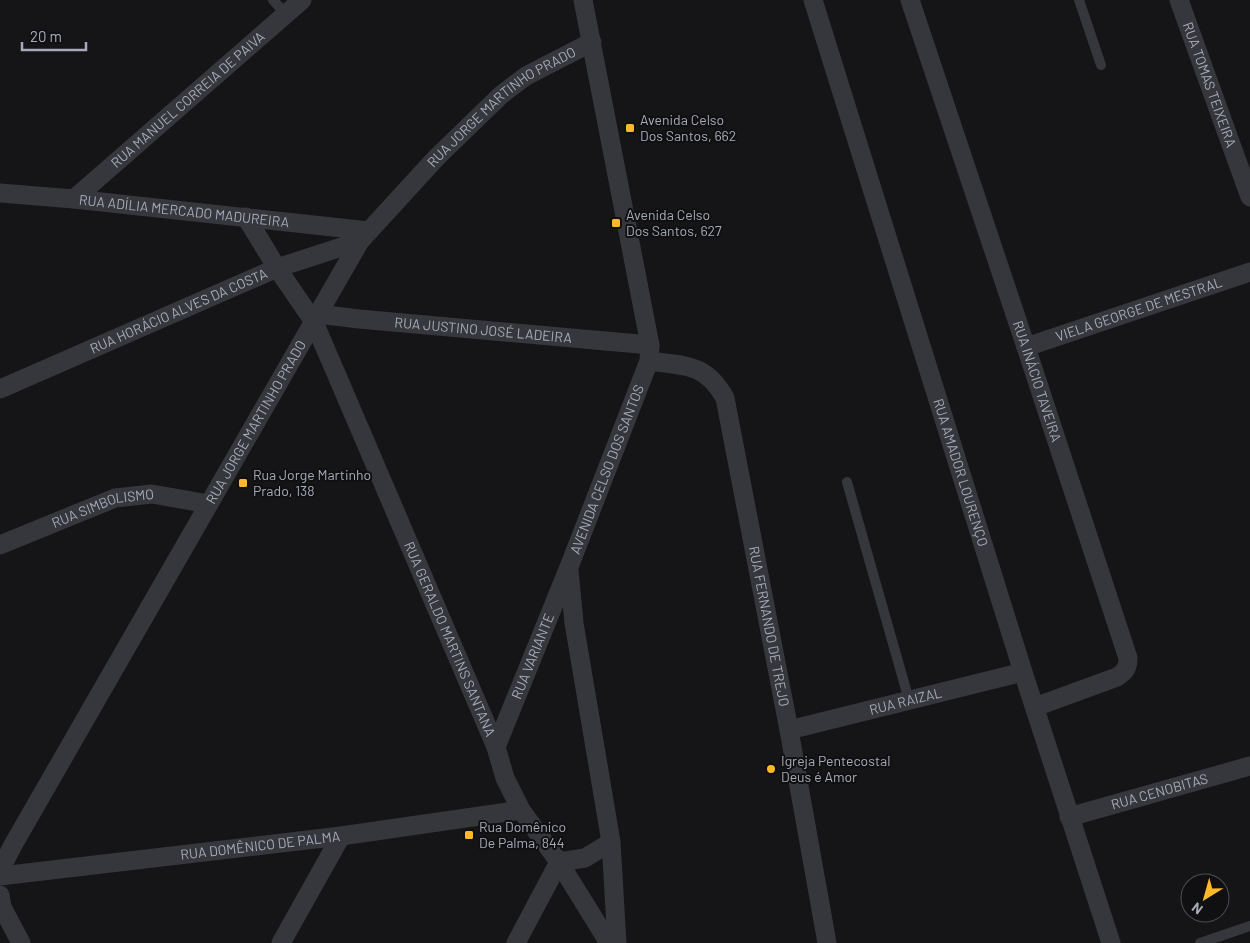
<svg xmlns="http://www.w3.org/2000/svg" width="1250" height="943" font-family="Barlow,sans-serif">
	<style>
		.lines { fill: none; stroke-linecap: round; stroke-linejoin: round }
		.lane { stroke: #36373d; stroke-width: 10 }
		.street { stroke: #36373d; stroke-width: 19 }
		.poi-dot { fill: #ffb826; stroke: #101012; stroke-width: 2 }
		.labels { text-anchor: middle; stroke-width: 4; stroke-linejoin: round; paint-order: stroke }
		.street-label { font-size: 14px; fill: #a6abb9; stroke: #101012 }
		.poi-label { font-size: 14px; fill: #a6abb9; stroke: #101012; text-anchor: start }
	</style>
	<rect width="100%" height="100%" fill="#151517"/>
	<g class="lines">
		<!-- lane -->
		<path class="lane" d="M 273,0 L 286,14
			M 1079,0 L 1101,65
			M 847,482 L 909,700
			M 1200,943 L 1250,926"/>
		<!-- street -->
		<g class="street">
			<path id="s1" d="M 813,0 L 1023,672 L 1111,943"/>
			<path id="s2" d="M 910,0 L 1026,347 L 1128,658 C 1128,668 1125,672 1117,677 L 1035,707"/>
			<path id="s3" d="M 1179,0 L 1250,197"/>
			<path id="s4" d="M 0,193 L 74,199 L 369,231"/>
			<path id="s5" d="M 74,199 L 302,0"/>
			<path id="s6" d="M 246,217 L 277,268 L 314,322 L 496,747 L 505,778 L 521,810 L 559,862 L 609,943"/>
			<path id="s7" d="M 318,314 L 359,319 L 650,345"/>
			<path id="s8" d="M 1026,347 L 1250,272"/>
			<path id="s9" d="M 649,361 C 686,366 705,363 725,398 L 789,730 L 827,943"/>
			<path id="s10" d="M 0,389 L 277,268 L 360,241"/>
			<path id="s11" d="M 0,545 L 115,498 L 152,494 L 209,504"/>
			<path d="M 569,570 L 574,623 L 611,842 L 617,943"/>
			<path id="s12" d="M 789,730 L 1023,672"/>
			<path id="s13" d="M 496,747 L 569,567 L 649,361 L 650,345 L 583,0"/>
			<path id="s14" d="M 1069,817 L 1250,766"/>
			<path d="M 559,862 L 585,858 L 611,842"/>
			<path id="s15" d="M 0,870 L 13,845 L 360,241 L 436,158 L 501,95 L 526,76 L 592,42"/>
			<path id="s16" d="M 0,876 L 341,836 L 521,810"/>
			<path d="M 0,895 L 2,907 L 21,943"/>
			<path d="M 281,943 L 341,836"/>
			<path d="M 516,943 L 559,862"/>
		</g>
	</g>
	<!-- markers -->
	<g class="poi-dot">
		<rect x="625" y="123" width="10" height="10" rx="2.5"/>
		<rect x="611" y="218" width="10" height="10" rx="2.5"/>
		<rect x="238" y="478" width="10" height="10" rx="2.5"/>
		<circle cx="771" cy="769" r="5"/>
		<rect x="464" y="830" width="10" height="10" rx="2.5"/>
	</g>
	<g class="labels">
		<!-- street labels -->
		<g class="street-label">
			<text dy="5" stroke="none"><textPath href="#s3" startOffset="90">RUA TOMAS TEIXEIRA</textPath></text>
			<text dy="5" stroke="none"><textPath href="#s5" startOffset="151">RUA MANUEL CORREIA DE PAIVA</textPath></text>
			<text dy="5" stroke="none"><textPath href="#s15" startOffset="921">RUA JORGE MARTINHO PRADO</textPath></text>
			<text dy="5" stroke="none"><textPath href="#s4" startOffset="185">RUA ADÍLIA MERCADO MADUREIRA</textPath></text>
			<text dy="5" stroke="none"><textPath href="#s8" startOffset="119">VIELA GEORGE DE MESTRAL</textPath></text>
			<text dy="5" stroke="none"><textPath href="#s10" startOffset="195">RUA HORÁCIO ALVES DA COSTA</textPath></text>
			<text dy="5" stroke="none"><textPath href="#s7" startOffset="166">RUA JUSTINO JOSÉ LADEIRA</textPath></text>
			<text dy="5" stroke="none"><textPath href="#s2" startOffset="402">RUA INÁCIO TAVEIRA</textPath></text>
			<text dy="5" stroke="none"><textPath href="#s15" startOffset="516">RUA JORGE MARTINHO PRADO</textPath></text>
			<text dy="5" stroke="none"><textPath href="#s13" startOffset="299">AVENIDA CELSO DOS SANTOS</textPath></text>
			<text dy="5" stroke="none"><textPath href="#s1" startOffset="495">RUA AMADOR LOURENÇO</textPath></text>
			<text dy="5" stroke="none"><textPath href="#s11" startOffset="110">RUA SIMBOLISMO</textPath></text>
			<text dy="5" stroke="none"><textPath href="#s9" startOffset="322">RUA FERNANDO DE TREJO</textPath></text>
			<text dy="5" stroke="none"><textPath href="#s6" startOffset="470">RUA GERALDO MARTINS SANTANA</textPath></text>
			<text dy="5" stroke="none"><textPath href="#s13" startOffset="98">RUA VARIANTE</textPath></text>
			<text dy="5" stroke="none"><textPath href="#s12" startOffset="120">RUA RAIZAL</textPath></text>
			<text dy="5" stroke="none"><textPath href="#s14" startOffset="94">RUA CENOBITAS</textPath></text>
			<text dy="5" stroke="none"><textPath href="#s16" startOffset="262">RUA DOMÊNICO DE PALMA</textPath></text>
		</g>
		<!-- poi labels -->
		<g class="poi-label">
			<text x="640" y="125">Avenida Celso<tspan x="640" dy="16">Dos Santos, 662</tspan></text>
			<text x="626" y="220">Avenida Celso<tspan x="626" dy="16">Dos Santos, 627</tspan></text>
			<text x="253" y="480">Rua Jorge Martinho<tspan x="253" dy="16">Prado, 138</tspan></text>
			<text x="781" y="766">Igreja Pentecostal<tspan x="781" dy="16">Deus é Amor</tspan></text>
			<text x="479" y="832">Rua Domênico<tspan x="479" dy="16">De Palma, 844</tspan></text>
		</g>
	</g>
	<!-- north arrow -->
	<g transform="translate(1205 898) rotate(217)"><circle r="24" fill="#101012" stroke="#4c4e55"/>
	<path d="M0-4L9 19L0 12L-9 19Z" fill="#ffb826"/>
	<text y="-8" font-size="14" font-weight="bold" text-anchor="middle" fill="#a6abb9">N</text>
	</g>
	<!-- scale -->
	<path d="M22 42v8h64v-8" fill="none" stroke="#a6abb9" stroke-width="2.5"/>
	<text x="30" y="42" font-size="15" fill="#a6abb9" stroke="#101012" stroke-width="4" paint-order="stroke">20 m</text>
</svg>
